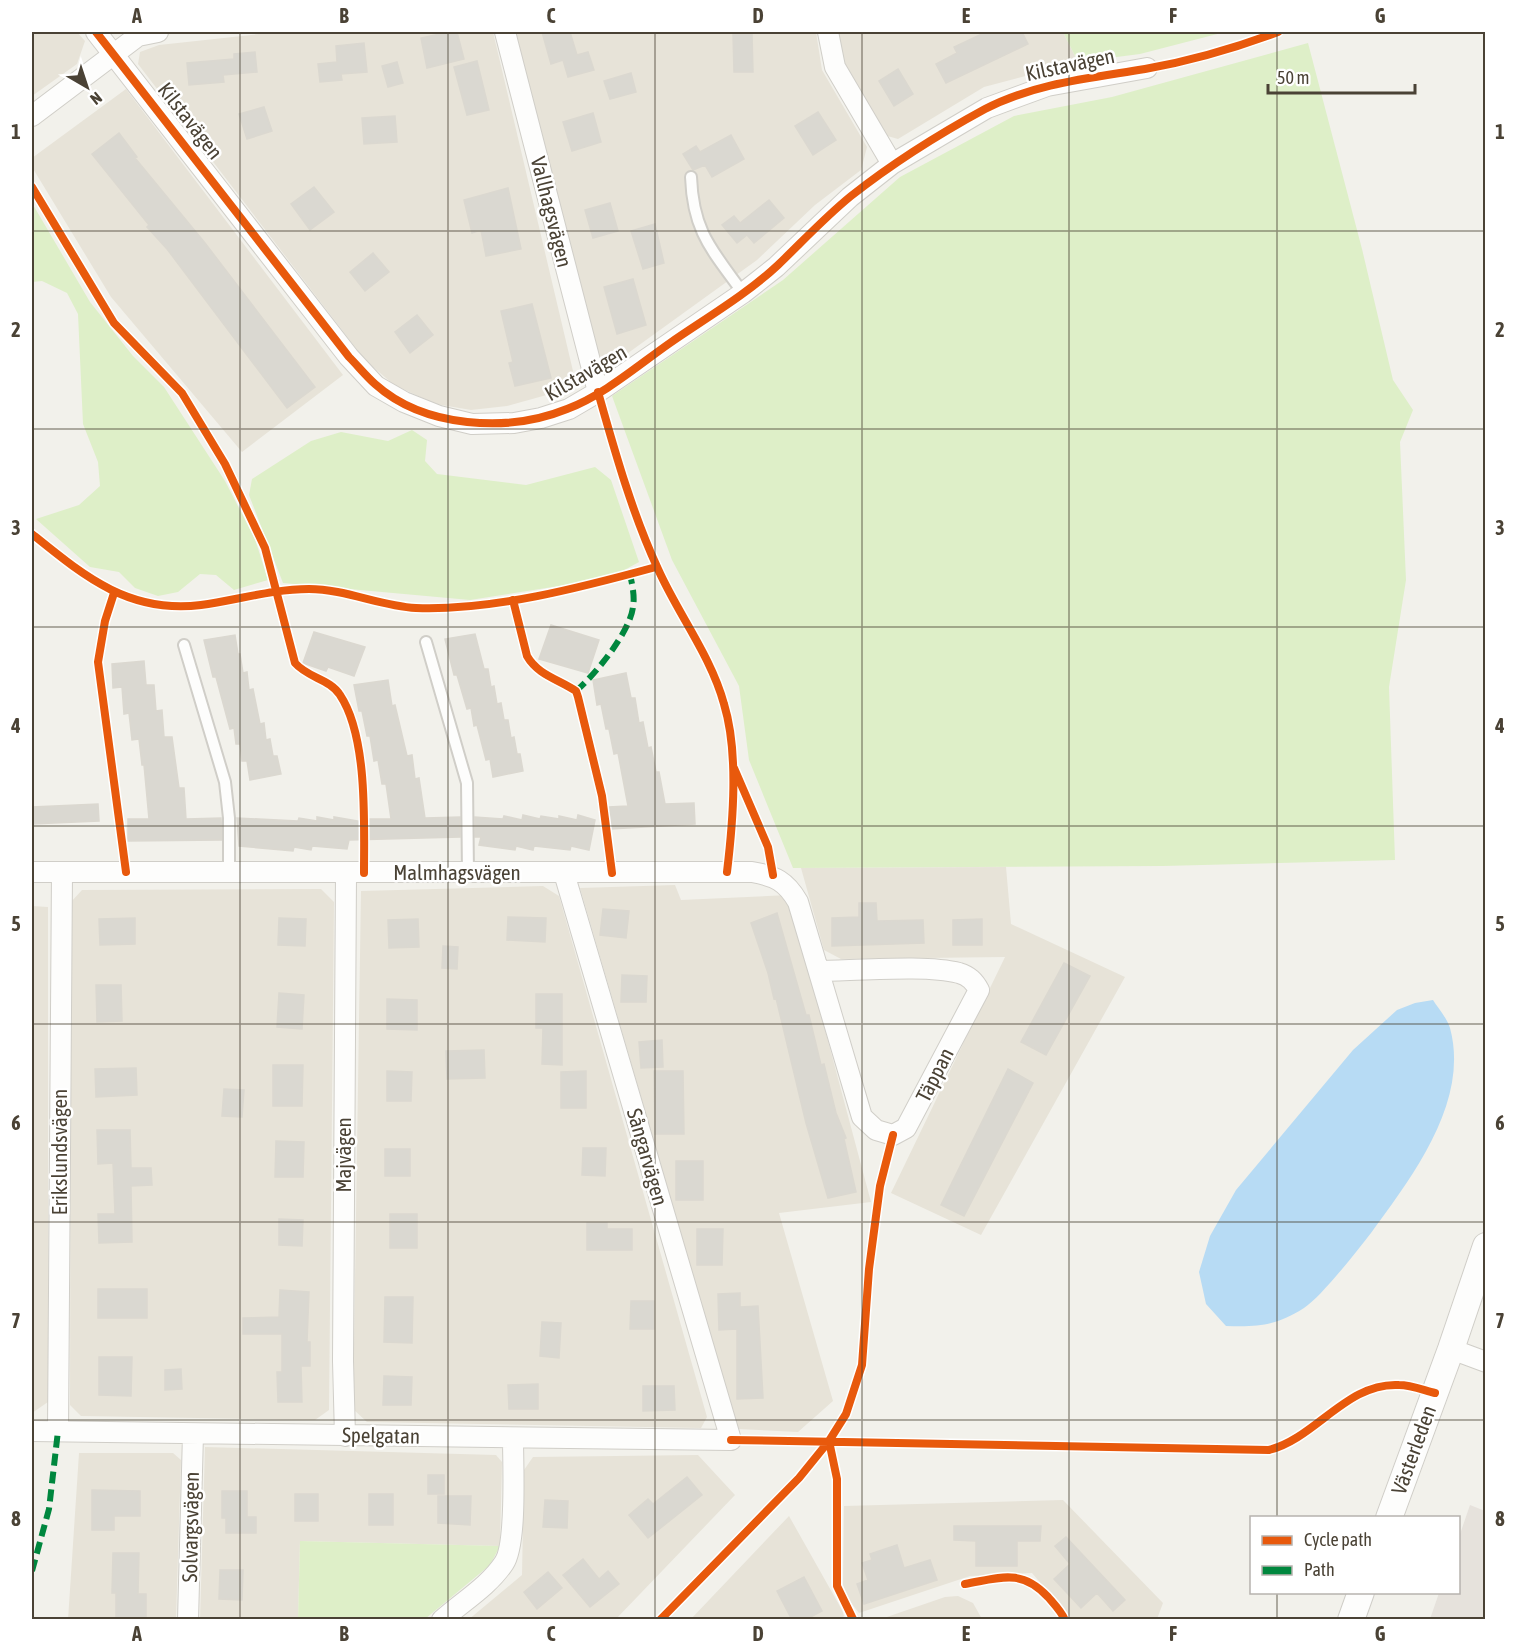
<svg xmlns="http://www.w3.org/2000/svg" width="1517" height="1651" font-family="'Asap Condensed',sans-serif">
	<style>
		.residential { fill: #e7e3d8 }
		.industrial { fill: #e6e2dc }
		.green { fill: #deefc8 }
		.water { fill: #b7dbf4 }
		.building { fill: #dad8d1; stroke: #dbd8d0; stroke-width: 1.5 }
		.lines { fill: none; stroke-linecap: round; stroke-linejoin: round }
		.service-casing { stroke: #d0cec8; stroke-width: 14 }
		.minor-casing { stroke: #d0cec8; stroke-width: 22 }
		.tertiary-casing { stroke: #d0cec8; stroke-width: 28 }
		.service { stroke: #fdfdfc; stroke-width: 10 }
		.minor { stroke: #fdfdfc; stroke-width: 20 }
		.tertiary { stroke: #fdfdfc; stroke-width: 26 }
		.quiet { stroke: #00873e; stroke-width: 6; stroke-dasharray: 12 6; stroke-linecap: butt }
		.cycleway-casing { stroke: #fff; stroke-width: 11 }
		.cycleway { stroke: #e8590c; stroke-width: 8 }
		.grid { fill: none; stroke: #4a4235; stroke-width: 1.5; stroke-opacity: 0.55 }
		.labels { text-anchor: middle; stroke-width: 5; stroke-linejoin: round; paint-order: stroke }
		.street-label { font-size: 21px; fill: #4a4235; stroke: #fff }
		.neatline { fill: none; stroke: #4a4235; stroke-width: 2 }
		.grid-label { font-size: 20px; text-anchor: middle; font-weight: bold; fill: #4a4235 }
	</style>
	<rect width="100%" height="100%" fill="#f2f1eb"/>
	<!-- residential -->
	<path class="residential" d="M 32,32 L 77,32 L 85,41 L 77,64 L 32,96 Z
		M 278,32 L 493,32 L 573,371 L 561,391 L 507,406 L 471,410 L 436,404 L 394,385 L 365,360 L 138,64 L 140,52 L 159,45 Z
		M 516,32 L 816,32 L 822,70 L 867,147 L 861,170 L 815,205 L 757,260 L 617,361 L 606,360 L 593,351 Z
		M 836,32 L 1063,32 L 1078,62 L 984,87 L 898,139 L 884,135 L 841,60 Z
		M 126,89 L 343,375 L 242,452 L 111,297 L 32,167 L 32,158 Z
		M 1006,867 L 1011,924 L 1125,977 L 981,1235 L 891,1193 L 1005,957 L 841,959 L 824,950 L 801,868 Z
		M 675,885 L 681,900 L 789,895 L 871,1202 L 779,1213 L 833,1401 L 798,1432 L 738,1429 L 580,888 Z
		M 543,886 L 559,896 L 707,1417 L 701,1428 L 367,1422 L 353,1409 L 361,891 Z
		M 321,889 L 334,902 L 329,1410 L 315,1420 L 81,1416 L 70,1405 L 71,902 L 82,890 Z
		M 32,906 L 48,907 L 48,1402 L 32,1413 Z
		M 205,1447 L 496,1455 L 502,1462 L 500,1546 L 300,1541 L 298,1619 L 200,1620 Z
		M 79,1453 L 173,1453 L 181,1460 L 176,1619 L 68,1620 Z
		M 698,1455 L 735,1495 L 616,1619 L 468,1620 L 522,1575 L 524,1470 L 533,1457 Z
		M 1063,1500 L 1163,1603 L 1157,1619 L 1071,1619 L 1032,1573 L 970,1576 L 859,1613 L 848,1599 L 843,1585 L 844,1506 Z
		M 789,1516 L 842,1610 L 844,1616 L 841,1620 L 690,1620 Z
		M 958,1596 L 973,1603 L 982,1619 L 881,1619 L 945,1597 Z"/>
	<!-- industrial -->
	<path class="industrial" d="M 1470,1505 L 1485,1511 L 1485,1619 L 1430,1619 L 1439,1593 L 1458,1592 L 1459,1537 Z"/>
	<!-- green -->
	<path class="green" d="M 1063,32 L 1225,32 L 1140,54 L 1078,62 Z
		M 1308,43 L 1362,249 L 1393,380 L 1413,410 L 1400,442 L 1406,580 L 1389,687 L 1395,860 L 1163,866 L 793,868 L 749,760 L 739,686 L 672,560 L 612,396 L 783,280 L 900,177 L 1014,116 L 1112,97 Z
		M 32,203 L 90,302 L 133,356 L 164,387 L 225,481 L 255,539 L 268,580 L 234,590 L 216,575 L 200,574 L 178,592 L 158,596 L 135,588 L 119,572 L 90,567 L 36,519 L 79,505 L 100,486 L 98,462 L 83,424 L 78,314 L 67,293 L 42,281 L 32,282 Z
		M 412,430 L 427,440 L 425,461 L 437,474 L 526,485 L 595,467 L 611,480 L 639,562 L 610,578 L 470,600 L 283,583 L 249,495 L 252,479 L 311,441 L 341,432 L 388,441 Z
		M 300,1541 L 500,1546 L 490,1565 L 425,1619 L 298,1620 Z"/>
	<!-- water -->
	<path class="water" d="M 1433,1000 C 1438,1008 1447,1018 1450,1028 C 1470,1102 1412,1177 1371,1233 C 1357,1251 1321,1297 1304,1308 C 1275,1326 1259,1327 1226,1326 L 1206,1304 L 1199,1272 L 1210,1236 L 1236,1190 L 1353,1050 L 1397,1010 L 1415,1003 Z"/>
	<!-- building -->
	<path class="building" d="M 449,32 L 457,32 L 464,59 L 427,68 L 421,38 Z
		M 542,32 L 570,32 L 577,55 L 588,52 L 594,70 L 568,77 L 563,60 L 551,64 Z
		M 986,32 L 1022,32 L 1028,44 L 946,83 L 936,64 L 957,53 L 954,47 Z
		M 733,34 L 752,34 L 753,72 L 734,72 Z
		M 364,43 L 367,72 L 341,74 L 342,80 L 320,82 L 318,64 L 337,62 L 336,46 Z
		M 255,52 L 257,72 L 223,75 L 224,82 L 189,85 L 187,63 L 234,59 L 234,54 Z
		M 477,61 L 489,110 L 467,115 L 454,67 Z
		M 397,62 L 403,83 L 388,87 L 382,66 Z
		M 898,69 L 913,94 L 894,106 L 879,81 Z
		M 631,73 L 636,92 L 610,99 L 604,81 Z
		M 264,107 L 272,131 L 247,139 L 239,114 Z
		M 818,112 L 836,140 L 813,155 L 795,126 Z
		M 593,113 L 601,142 L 572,151 L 563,122 Z
		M 395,116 L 397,142 L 364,144 L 362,118 Z
		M 119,133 L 137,157 L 135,158 L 205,243 L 315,387 L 287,408 L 167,249 L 147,227 L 149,225 L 92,154 Z
		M 731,135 L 744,159 L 712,177 L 705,165 L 693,170 L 683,154 L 696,146 L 700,152 Z
		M 314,187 L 334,212 L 310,230 L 291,204 Z
		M 508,188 L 521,249 L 486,256 L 481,230 L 472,233 L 464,200 Z
		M 769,200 L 784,218 L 754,243 L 747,235 L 737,243 L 722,225 L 734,216 L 740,223 Z
		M 610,203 L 618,231 L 593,238 L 585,210 Z
		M 655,224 L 664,263 L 643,269 L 631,231 Z
		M 373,253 L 389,272 L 365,291 L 350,272 Z
		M 633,279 L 646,325 L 617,334 L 604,287 Z
		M 532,304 L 551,378 L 515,386 L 509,363 L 513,362 L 501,311 Z
		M 417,315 L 433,335 L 410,353 L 395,332 Z
		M 551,625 L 599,640 L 588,673 L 539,659 Z
		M 314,632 L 365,647 L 354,676 L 328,667 L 326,671 L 303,663 Z
		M 475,634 L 484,669 L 488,669 L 491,687 L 494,686 L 497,704 L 501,703 L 504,720 L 508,720 L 511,738 L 514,737 L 517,754 L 520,754 L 523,771 L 493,777 L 490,759 L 486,760 L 477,725 L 474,726 L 471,708 L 467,709 L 457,675 L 454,675 L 445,639 Z
		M 235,635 L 238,654 L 240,654 L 243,673 L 247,672 L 249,690 L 253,689 L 260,724 L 264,723 L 266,740 L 270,739 L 273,756 L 277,756 L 281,774 L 250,780 L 247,761 L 242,761 L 240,744 L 236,744 L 234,728 L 230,729 L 216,677 L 213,677 L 204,640 Z
		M 144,661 L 146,685 L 154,685 L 156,711 L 162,710 L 164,737 L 172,737 L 179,788 L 184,788 L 186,819 L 221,818 L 222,840 L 128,841 L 128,819 L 149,819 L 144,765 L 142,765 L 139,739 L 132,740 L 129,713 L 124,714 L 122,687 L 113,688 L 112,664 Z
		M 626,673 L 631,698 L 635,698 L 639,723 L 643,722 L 648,748 L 651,747 L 656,772 L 659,772 L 665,804 L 694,803 L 695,824 L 611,829 L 609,807 L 628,806 L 618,753 L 614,754 L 609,729 L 606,729 L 601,704 L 597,705 L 593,680 Z
		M 388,680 L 392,706 L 395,705 L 407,756 L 412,755 L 415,779 L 419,778 L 425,818 L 460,817 L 460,837 L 349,840 L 347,849 L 312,846 L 311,850 L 294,847 L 293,851 L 239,846 L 237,818 L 298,821 L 299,818 L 317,821 L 317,817 L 334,820 L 334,817 L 369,823 L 369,819 L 391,819 L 386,784 L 382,784 L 378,760 L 374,761 L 370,736 L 367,736 L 362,711 L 359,711 L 354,685 Z
		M 98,804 L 99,821 L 32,824 L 32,807 Z
		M 523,815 L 540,819 L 541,816 L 559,819 L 559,816 L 577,820 L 578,815 L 595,820 L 589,850 L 571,846 L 570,850 L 534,846 L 533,850 L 516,846 L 515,850 L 479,845 L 481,837 L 475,837 L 475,817 L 503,819 L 504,816 L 522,820 Z
		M 859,903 L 876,903 L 877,921 L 923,920 L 924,943 L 832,946 L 832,918 L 859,917 Z
		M 603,909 L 629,911 L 626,938 L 600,935 Z
		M 777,913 L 806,1015 L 809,1015 L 821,1065 L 824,1064 L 836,1113 L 846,1138 L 844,1139 L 856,1192 L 828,1198 L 806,1123 L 776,998 L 774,999 L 768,973 L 751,923 Z
		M 508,917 L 546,918 L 545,942 L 507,940 Z
		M 135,918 L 135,944 L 100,945 L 99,919 Z
		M 279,918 L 306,919 L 305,946 L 278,945 Z
		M 418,919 L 419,947 L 389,948 L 388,920 Z
		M 982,919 L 982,945 L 953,945 L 953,920 Z
		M 443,946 L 458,947 L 457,969 L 442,968 Z
		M 1064,963 L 1090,976 L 1046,1055 L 1021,1042 Z
		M 622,975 L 647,976 L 646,1002 L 621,1002 Z
		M 96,985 L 121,985 L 122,1021 L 97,1022 Z
		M 279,993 L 304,995 L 302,1029 L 277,1027 Z
		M 536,994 L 562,994 L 562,1065 L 542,1064 L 543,1028 L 536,1028 Z
		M 387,999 L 417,1000 L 417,1030 L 387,1029 Z
		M 662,1040 L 663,1067 L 641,1068 L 639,1042 Z
		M 484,1050 L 485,1078 L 447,1079 L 446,1051 Z
		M 273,1065 L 303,1065 L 302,1106 L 273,1106 Z
		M 136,1068 L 137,1095 L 96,1097 L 95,1069 Z
		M 1008,1069 L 1033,1083 L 964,1216 L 941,1205 Z
		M 387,1071 L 412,1072 L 411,1101 L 387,1101 Z
		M 586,1071 L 586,1108 L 561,1108 L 561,1072 Z
		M 654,1071 L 683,1071 L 684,1134 L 655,1134 Z
		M 224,1089 L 244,1090 L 242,1117 L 222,1116 Z
		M 97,1130 L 130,1130 L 131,1168 L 151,1168 L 152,1185 L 131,1186 L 132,1242 L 99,1243 L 98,1214 L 115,1214 L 113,1163 L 98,1164 Z
		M 276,1141 L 304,1142 L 303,1177 L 275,1177 Z
		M 583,1148 L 606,1148 L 605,1176 L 582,1175 Z
		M 385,1149 L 410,1149 L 410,1176 L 385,1176 Z
		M 676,1161 L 703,1161 L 703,1200 L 676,1200 Z
		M 390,1214 L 417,1214 L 417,1248 L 390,1248 Z
		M 279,1219 L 303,1220 L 302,1246 L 279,1245 Z
		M 587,1223 L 607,1223 L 607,1229 L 632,1229 L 632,1250 L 587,1250 Z
		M 697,1229 L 723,1229 L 722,1265 L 697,1265 Z
		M 98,1289 L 147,1289 L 147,1318 L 98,1318 Z
		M 280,1290 L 309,1292 L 307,1342 L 310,1342 L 310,1366 L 301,1366 L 302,1402 L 278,1402 L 277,1372 L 282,1372 L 282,1334 L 243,1334 L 243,1318 L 279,1317 Z
		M 740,1293 L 740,1307 L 758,1306 L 763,1398 L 737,1399 L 737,1329 L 719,1330 L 718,1294 Z
		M 385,1297 L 413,1297 L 412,1343 L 384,1342 Z
		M 631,1301 L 654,1301 L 654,1329 L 630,1329 Z
		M 542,1322 L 561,1323 L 559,1358 L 540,1356 Z
		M 99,1357 L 132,1357 L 131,1396 L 99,1395 Z
		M 181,1369 L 182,1389 L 165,1390 L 165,1370 Z
		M 384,1376 L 412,1377 L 411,1405 L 383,1405 Z
		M 538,1384 L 538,1409 L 509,1409 L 508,1385 Z
		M 643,1386 L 674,1386 L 675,1410 L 643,1411 Z
		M 428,1475 L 444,1475 L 444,1494 L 428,1494 Z
		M 687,1477 L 702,1495 L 648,1538 L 629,1515 L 648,1499 L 653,1504 Z
		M 92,1490 L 140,1491 L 140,1516 L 114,1516 L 114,1530 L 92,1530 Z
		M 222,1491 L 247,1491 L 247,1517 L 256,1517 L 256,1533 L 226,1533 L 226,1518 L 222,1518 Z
		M 295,1494 L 318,1494 L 318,1521 L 295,1521 Z
		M 369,1494 L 393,1494 L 393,1525 L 369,1525 Z
		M 438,1496 L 471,1496 L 470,1525 L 438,1523 Z
		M 545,1500 L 568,1501 L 567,1528 L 543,1527 Z
		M 954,1526 L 1041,1526 L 1040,1541 L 1017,1541 L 1017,1566 L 976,1566 L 976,1541 L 954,1540 Z
		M 1066,1537 L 1125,1600 L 1113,1611 L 1097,1593 L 1081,1608 L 1054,1579 L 1070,1564 L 1055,1546 Z
		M 897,1545 L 904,1568 L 930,1560 L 937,1580 L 864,1604 L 857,1584 L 868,1580 L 862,1563 L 872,1560 L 870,1554 Z
		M 113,1553 L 139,1553 L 138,1594 L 146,1594 L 146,1620 L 116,1620 L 116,1593 L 112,1593 Z
		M 583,1559 L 599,1579 L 608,1571 L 619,1584 L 590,1607 L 563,1575 Z
		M 220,1570 L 243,1570 L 242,1600 L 219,1599 Z
		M 548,1572 L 562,1588 L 537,1609 L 524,1592 Z
		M 804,1577 L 822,1611 L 805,1620 L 792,1620 L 777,1591 Z"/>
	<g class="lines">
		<defs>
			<path id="service" d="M 691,177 C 693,232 712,250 743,293
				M 426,642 L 467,783 L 468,873
				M 184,645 L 225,782 L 229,818 L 229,873"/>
			<path id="minor" d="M 96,32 L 349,357 L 376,386 L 404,402 L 439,416 L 472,424 L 514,423 L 541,418 L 569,409 L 598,392 L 743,293 L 776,267 L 850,197 L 892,164 L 987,108 L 1047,86 L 1147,68
				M 505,32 L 598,392
				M 828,32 L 835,67 L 892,164
				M 32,116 L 138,36 L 158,32
				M 32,872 L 752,872 C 775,876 786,881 798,902 L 862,1117 L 876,1130 L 893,1135 L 906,1128 L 979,990 C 974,981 969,976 959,973 C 926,964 856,971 819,971
				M 1451,1349 L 1486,1362
				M 32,1431 L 731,1440 L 564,873
				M 58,1431 L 62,872
				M 345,1436 L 343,1361 L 346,874
				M 188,1620 L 193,1434
				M 442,1620 C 462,1602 489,1586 504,1563 C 517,1544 513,1465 513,1439"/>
			<path id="tertiary" d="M 1389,1518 L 1451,1349 L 1486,1246
				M 1351,1620 L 1361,1592"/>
		</defs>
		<!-- service casing -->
		<use href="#service" class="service-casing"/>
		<!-- minor casing -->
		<use href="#minor" class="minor-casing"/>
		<!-- tertiary casing -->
		<use href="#tertiary" class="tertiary-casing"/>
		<!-- service -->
		<use href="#service" class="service"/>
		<!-- minor -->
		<use href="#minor" class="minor"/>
		<!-- tertiary -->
		<use href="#tertiary" class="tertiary"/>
		<!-- quiet -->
		<path class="quiet" d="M 576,691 C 595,675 630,632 633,607 C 635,596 632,584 630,574
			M 32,1571 L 49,1509 L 58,1431"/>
		<defs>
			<path id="cycleway" d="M 96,32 L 349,357 C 358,366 366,376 375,384 C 424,428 508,433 567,409 C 604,395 637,366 670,343 C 706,318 746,295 778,265 C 802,242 825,217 851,196 C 893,163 939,134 985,109 C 1035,83 1091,78 1145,69 C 1190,61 1235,48 1278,32
				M 32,187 L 114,323 L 182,393 L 225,464 L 265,548 L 295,663 C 308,678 330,679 340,695 C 368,737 364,824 364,873
				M 598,392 C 615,452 632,513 658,569 C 678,614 711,656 724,704 C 739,753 733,822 727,872
				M 32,534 C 84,576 129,614 201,605 C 237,600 273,589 309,589 C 345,589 380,606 416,608 C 492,611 583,587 656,567
				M 114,593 L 105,621 L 98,662 L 126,872
				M 513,600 L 527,656 C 538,675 558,679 576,691 L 578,697 L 602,796 L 612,873
				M 734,768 L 768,847 L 773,875
				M 731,1440 L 1269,1450 C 1316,1438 1347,1382 1399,1385 C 1411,1385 1423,1390 1435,1393
				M 829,1441 L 837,1479 L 837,1586 L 853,1619
				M 965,1584 C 1000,1578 1021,1568 1048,1597 C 1054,1604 1061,1611 1065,1620
				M 660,1620 L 799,1478 L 829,1441 L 846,1414 L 862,1365 L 869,1269 L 880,1186 L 893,1135"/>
		</defs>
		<!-- cycleway casing -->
		<use href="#cycleway" class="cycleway-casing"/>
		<!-- cycleway -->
		<use href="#cycleway" class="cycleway"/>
	</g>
	<!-- grid -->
	<path class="grid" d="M 240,32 L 240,1620M 448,32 L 448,1620M 655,32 L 655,1620M 862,32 L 862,1620M 1069,32 L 1069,1620M 1277,32 L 1277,1518M 32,231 L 1486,231M 32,429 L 1486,429M 32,627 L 1486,627M 32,826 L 1486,826M 32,1024 L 1486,1024M 32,1222 L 1486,1222M 32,1420 L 1486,1420M 1277,1592 L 1277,1620"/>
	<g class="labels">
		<!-- street labels -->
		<g class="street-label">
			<text transform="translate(1070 65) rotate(-12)" y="7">Kilstavägen</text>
			<text transform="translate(190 121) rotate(52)" y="7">Kilstavägen</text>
			<text transform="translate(551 212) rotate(76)" y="7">Vallhagsvägen</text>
			<text transform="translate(586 373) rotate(-30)" y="7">Kilstavägen</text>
			<text x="457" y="880">Malmhagsvägen</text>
			<text transform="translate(935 1075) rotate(-63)" y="7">Täppan</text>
			<text transform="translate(60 1152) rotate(-90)" y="7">Erikslundsvägen</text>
			<text transform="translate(344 1155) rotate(-90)" y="7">Majvägen</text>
			<text transform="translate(647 1157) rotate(74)" y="7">Sångarvägen</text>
			<text transform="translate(381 1436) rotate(1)" y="7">Spelgatan</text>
			<text transform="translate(1414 1450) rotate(-70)" y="7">Västerleden</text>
			<text transform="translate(191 1527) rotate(-89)" y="7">Solvargsvägen</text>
		</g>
	</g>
	<!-- border -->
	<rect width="1517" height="1651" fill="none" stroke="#ffffff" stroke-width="66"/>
	<!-- legend -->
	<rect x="1250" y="1516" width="210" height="78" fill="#ffffff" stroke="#b7b3ae" stroke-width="1.5"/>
	<rect x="1262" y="1536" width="30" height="9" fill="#e8590c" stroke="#b7b3ae" stroke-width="1.5"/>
	<text x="1304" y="1546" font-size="18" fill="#4a4235">Cycle path</text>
	<rect x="1262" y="1566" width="30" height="9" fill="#00873e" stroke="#b7b3ae" stroke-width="1.5"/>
	<text x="1304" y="1576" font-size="18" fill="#4a4235">Path</text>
	<!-- north arrow -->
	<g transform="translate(87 87) rotate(141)" stroke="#ffffff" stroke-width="4.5" paint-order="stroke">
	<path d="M0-4.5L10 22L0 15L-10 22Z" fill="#4a4235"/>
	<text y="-9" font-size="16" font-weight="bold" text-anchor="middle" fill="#4a4235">N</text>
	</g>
	<!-- scale -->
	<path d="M1268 84v9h147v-9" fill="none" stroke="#4a4235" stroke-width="3"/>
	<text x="1277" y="84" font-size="18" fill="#4a4235" stroke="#ffffff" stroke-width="4.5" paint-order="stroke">50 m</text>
	<rect x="33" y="33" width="1451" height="1585" class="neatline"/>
	<g class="grid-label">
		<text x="137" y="23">A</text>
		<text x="344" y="23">B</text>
		<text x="551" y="23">C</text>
		<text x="758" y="23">D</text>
		<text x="966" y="23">E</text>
		<text x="1173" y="23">F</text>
		<text x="1380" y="23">G</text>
		<text x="16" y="139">1</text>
		<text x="1500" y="139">1</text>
		<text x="16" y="337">2</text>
		<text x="1500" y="337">2</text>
		<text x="16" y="535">3</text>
		<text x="1500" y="535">3</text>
		<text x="16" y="733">4</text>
		<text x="1500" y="733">4</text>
		<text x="16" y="931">5</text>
		<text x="1500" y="931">5</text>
		<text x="16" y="1130">6</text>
		<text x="1500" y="1130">6</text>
		<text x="16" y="1328">7</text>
		<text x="1500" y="1328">7</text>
		<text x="16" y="1526">8</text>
		<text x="1500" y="1526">8</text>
		<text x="137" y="1641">A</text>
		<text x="344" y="1641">B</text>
		<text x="551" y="1641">C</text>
		<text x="758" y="1641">D</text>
		<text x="966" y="1641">E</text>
		<text x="1173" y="1641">F</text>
		<text x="1380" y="1641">G</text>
	</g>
</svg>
